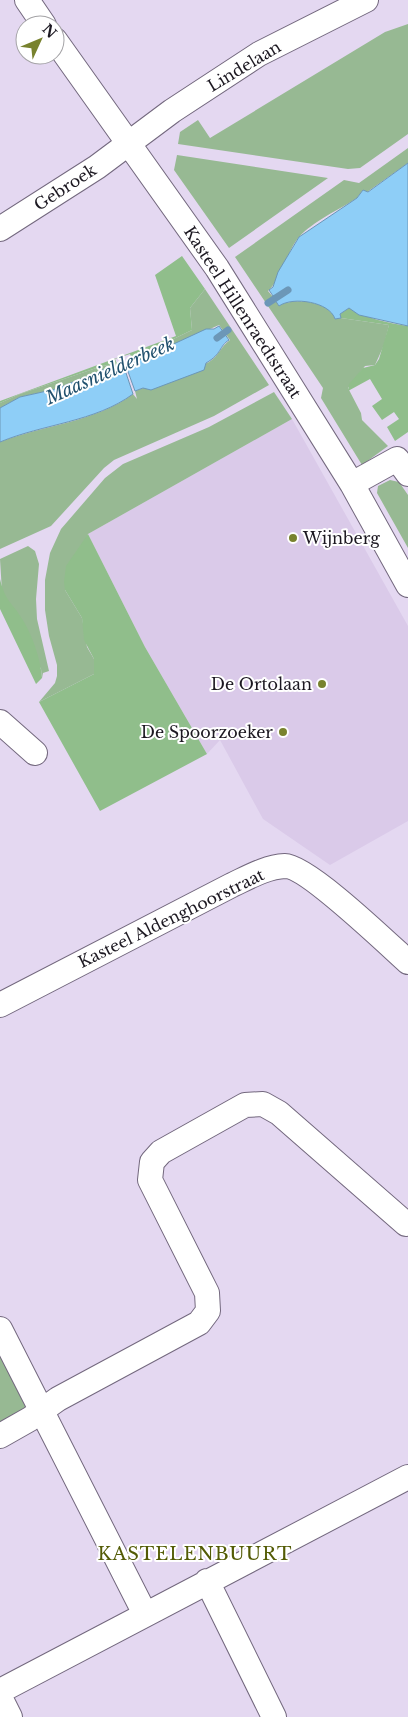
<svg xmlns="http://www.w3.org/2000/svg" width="408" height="1717" font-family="'Libre Baskerville',serif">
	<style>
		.built { fill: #dacae9 }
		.green { fill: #97b993 }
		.forest { fill: #90be8b }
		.water { fill: #8ecef7; stroke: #6c97b7 }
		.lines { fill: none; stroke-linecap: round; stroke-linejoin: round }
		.stream { stroke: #6c97b7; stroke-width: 7 }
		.street-casing { stroke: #73687e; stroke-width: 26 }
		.street { stroke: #fff; stroke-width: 24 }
		.poi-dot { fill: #78822e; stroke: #fff; stroke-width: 2 }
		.labels { text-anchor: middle; stroke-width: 4; stroke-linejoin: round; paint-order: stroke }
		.street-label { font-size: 16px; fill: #1c1821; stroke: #fff }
		.poi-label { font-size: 16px; fill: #1c1821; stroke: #fff; text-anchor: end }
		.water-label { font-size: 18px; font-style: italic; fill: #21516e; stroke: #fff }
		.neighbourhood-label { font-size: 18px; letter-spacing: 1px; fill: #535b05; stroke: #fff }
	</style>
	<rect width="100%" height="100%" fill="#e4d8f1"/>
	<!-- built -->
	<path class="built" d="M 292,419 L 408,626 L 408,821 L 330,865 L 263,819 L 220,740 L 207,754 L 145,647 L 88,534 Z"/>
	<!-- green -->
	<path class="green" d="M 408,24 L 408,134 L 360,168 L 348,169 L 178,144 L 180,132 L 198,120 L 210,138 L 385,32 Z
		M 408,148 L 408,163 L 367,192 L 363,190 L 357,198 C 340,209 312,222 299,237 C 287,251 280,281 268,291 L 273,297 L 277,294 L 279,297 L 275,300 L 279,306 C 293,297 330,301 335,319 L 341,318 L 389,325 L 384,345 L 375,365 L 365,366 L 348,388 L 361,413 L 362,420 L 388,446 L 362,465 L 321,398 L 323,388 L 235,257 L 344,180 L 359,183 Z
		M 177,155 L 328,178 L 229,248 L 174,170 Z
		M 205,289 L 269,385 L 214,416 L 114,460 L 104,468 L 51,526 L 0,549 L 0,442 C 43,425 96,422 133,394 L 137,399 L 135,391 C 158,382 187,374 209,362 C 218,357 221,346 230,340 L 219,325 L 133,363 L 132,359 L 192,330 L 190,308 Z
		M 117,364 L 118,367 L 110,367 L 56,389 L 20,397 L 0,408 L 0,403 L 20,394 L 102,366 Z
		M 274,392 L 292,419 L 88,534 L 65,590 L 82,618 L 87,647 L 94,659 L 94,674 L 39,702 L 55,683 L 57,676 L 57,665 L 49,636 L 45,610 L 45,580 L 50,553 L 61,529 L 105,478 L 123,464 L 209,427 Z
		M 390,480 L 399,482 L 408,495 L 408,548 L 377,493 L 378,486 Z
		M 28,546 L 35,551 L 39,564 L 36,599 L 37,619 L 49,671 L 43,673 L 42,678 L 41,669 L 2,592 L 0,559 Z
		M 0,1354 L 30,1413 L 0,1430 Z"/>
	<!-- forest -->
	<path class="forest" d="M 182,256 L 205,289 L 190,308 L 192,330 L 132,359 L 130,354 L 115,359 L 117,364 L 102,366 L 20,394 L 0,403 L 0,401 L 176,336 L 155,275 Z
		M 349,308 C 367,318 386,323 408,326 L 408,432 L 395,441 L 387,427 L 399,419 L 394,412 L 382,420 L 372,406 L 382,399 L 370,379 L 348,391 L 349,384 L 363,368 L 375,365 L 379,359 L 389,325 L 341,318 L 340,314 Z
		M 88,534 L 145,647 L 207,754 L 100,811 L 39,702 L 94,674 L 94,659 L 84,640 L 82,618 L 65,590 L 64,582 L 66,566 Z
		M 0,579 C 6,604 13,602 24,622 C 33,637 41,661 42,678 L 36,684 L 0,609 Z"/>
	<!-- water -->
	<path class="water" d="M 408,163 L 408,326 L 359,315 L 349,308 L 340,314 L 341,318 L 335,319 C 330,302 293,296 279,306 L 275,300 L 281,293 L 273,296 L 269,290 L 273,287 L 278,272 L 299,237 L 357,198 L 363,190 L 368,192 Z
		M 219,326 L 229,340 C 219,346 222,354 206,363 L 204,370 L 151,390 L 143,388 L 135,391 L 126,366 L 206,329 L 214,329 Z
		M 110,367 L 124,367 L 133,394 C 95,422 43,424 0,442 L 0,408 L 20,397 L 56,389 Z"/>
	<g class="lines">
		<!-- stream -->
		<path class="stream" d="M 268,303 L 288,290
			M 217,338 L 228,330"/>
		<defs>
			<path id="street" d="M 27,0 L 44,25
				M 55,40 L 217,268 L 352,484 L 408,585
				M 0,229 L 97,167 L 172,111 L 259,54 L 366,0
				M 352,484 L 397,459 L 408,474
				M 0,722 L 35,753
				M 0,1005 L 232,885 C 249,877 266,867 285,866 C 307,866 388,944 408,962
				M 0,1329 L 145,1614
				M 0,1436 L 30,1419 L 58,1399 L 199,1323 L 208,1311 L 207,1293 L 150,1180 L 152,1162 L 161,1152 L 245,1105 L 263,1104 L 279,1113 L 406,1224
				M 207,1581 L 274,1717
				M 0,1691 L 408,1477
				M 0,1697 L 10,1717"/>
		</defs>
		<!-- street casing -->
		<use href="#street" class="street-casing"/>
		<!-- street -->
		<use href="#street" class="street"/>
	</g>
	<!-- markers -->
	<g class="poi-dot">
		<circle cx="293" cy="538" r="5"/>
		<circle cx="322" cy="684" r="5"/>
		<circle cx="283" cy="732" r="5"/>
	</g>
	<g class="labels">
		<!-- street labels -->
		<g class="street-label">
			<text transform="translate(244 66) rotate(-31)" y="6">Lindelaan</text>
			<text transform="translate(65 187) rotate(-33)" y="6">Gebroek</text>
			<text transform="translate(243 312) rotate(57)" y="6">Kasteel Hillenraedtstraat</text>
			<text transform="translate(171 918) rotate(-26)" y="6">Kasteel Aldenghoorstraat</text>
		</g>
		<!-- poi labels -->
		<g class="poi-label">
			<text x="303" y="544" text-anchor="start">Wijnberg</text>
			<text x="312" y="690">De Ortolaan</text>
			<text x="273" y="738">De Spoorzoeker</text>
		</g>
		<!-- water labels -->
		<g class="water-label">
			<text transform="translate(110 371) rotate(-24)" y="6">Maasnielderbeek</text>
		</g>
		<!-- neighbourhood labels -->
		<g class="neighbourhood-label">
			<text x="195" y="1560">KASTELENBUURT</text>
		</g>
	</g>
	<!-- north arrow -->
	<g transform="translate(40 40) rotate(46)"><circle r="24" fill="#ffffff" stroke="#a4a3a6"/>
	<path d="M0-4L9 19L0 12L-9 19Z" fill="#78822e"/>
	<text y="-8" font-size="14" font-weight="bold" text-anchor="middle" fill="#1c1821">N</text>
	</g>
</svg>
